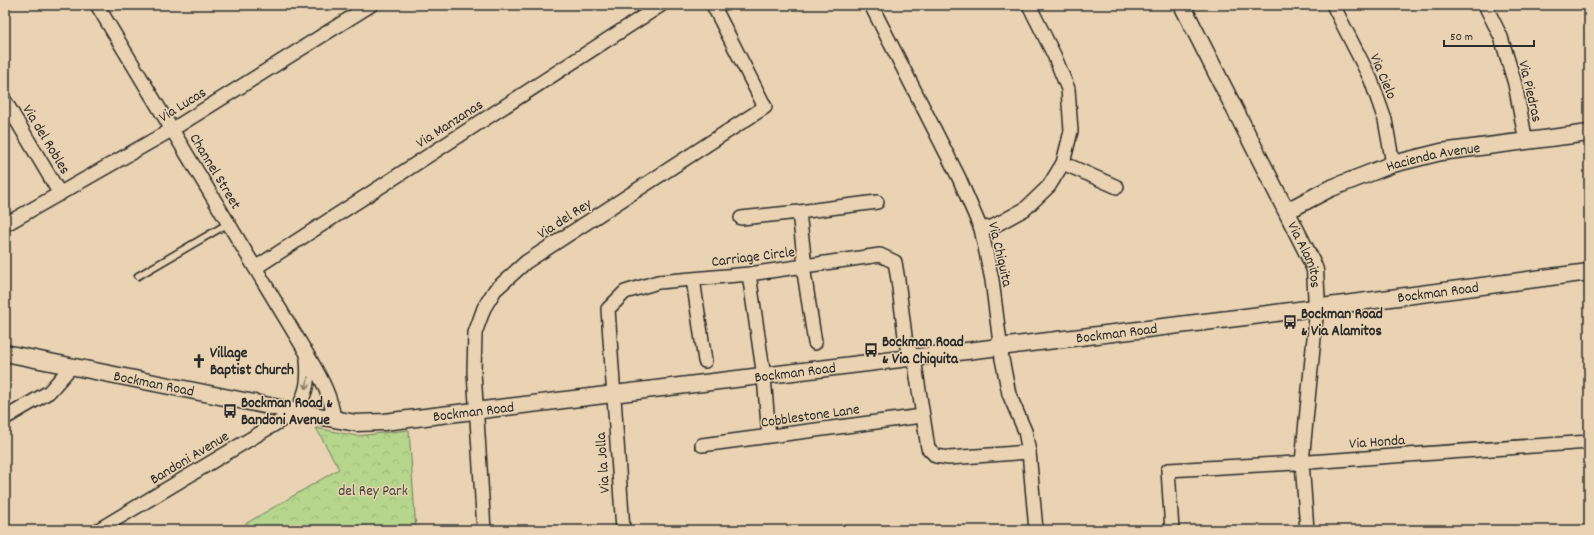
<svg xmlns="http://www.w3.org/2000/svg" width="1594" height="535" font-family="Dekko,sans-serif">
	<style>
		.park { fill: url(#park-crowns); stroke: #70805c }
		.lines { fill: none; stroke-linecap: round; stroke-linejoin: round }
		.service-casing { stroke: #2b2b2b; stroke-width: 9 }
		.minor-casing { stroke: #2b2b2b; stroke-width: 16 }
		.tertiary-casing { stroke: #2b2b2b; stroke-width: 19 }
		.service { stroke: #e9d3b2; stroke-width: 6 }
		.minor { stroke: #e9d3b2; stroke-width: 13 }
		.tertiary { stroke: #e9d3b2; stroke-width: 16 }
		.oneway { stroke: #8a7f6e }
		.labels { text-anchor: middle; stroke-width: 3; stroke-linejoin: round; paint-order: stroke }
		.street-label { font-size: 15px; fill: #2b2b2b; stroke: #e9d3b2 }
		.poi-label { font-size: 15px; font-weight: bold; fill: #2b2b2b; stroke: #e9d3b2; text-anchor: start }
		.park-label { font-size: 15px; fill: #40443a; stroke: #e9d3b2 }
	</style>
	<defs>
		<pattern id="park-crowns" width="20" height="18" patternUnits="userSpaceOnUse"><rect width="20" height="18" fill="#b6d58d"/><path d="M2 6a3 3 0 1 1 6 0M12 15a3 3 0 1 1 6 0" fill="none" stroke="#9db77a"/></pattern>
	</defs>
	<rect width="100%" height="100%" fill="#e9d3b2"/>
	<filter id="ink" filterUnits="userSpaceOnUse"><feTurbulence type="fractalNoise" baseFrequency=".025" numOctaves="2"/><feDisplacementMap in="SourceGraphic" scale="8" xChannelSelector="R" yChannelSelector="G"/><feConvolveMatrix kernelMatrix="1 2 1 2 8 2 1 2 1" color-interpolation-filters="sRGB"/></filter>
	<g filter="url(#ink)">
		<!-- park -->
		<path class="park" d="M 316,428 L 357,436 L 409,430 L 416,530 L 235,530 L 339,469 Z"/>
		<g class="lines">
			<defs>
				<path id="service" d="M 138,276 L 229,223"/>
				<path id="minor" d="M 97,5 L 307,354 C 319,375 331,394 334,419
					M 871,5 L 959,178 L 981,229 L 992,280 L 1002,359 L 1009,394 L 1025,431 L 1029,452 L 1036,530
					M 1333,5 L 1371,80 L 1385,120 L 1393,164
					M 1485,5 L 1501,37 L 1515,84 L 1526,142
					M 5,101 L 60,194
					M 1063,163 L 1117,187
					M 741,218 L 799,212
					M 5,223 L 8,223 L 173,129 L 371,5
					M 981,229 L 994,226 L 1025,209 L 1049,186 L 1063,163 L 1071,131 L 1068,89 L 1054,55 L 1029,5
					M 803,266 L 815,343
					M 805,266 L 799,212 L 877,202
					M 255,268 L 661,5
					M 749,274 L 764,377 L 769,436
					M 693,279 L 705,361
					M 5,418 L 49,392 L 72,366
					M 702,445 L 922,416
					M 98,530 L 297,411 C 307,390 309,382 307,359
					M 484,530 L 474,372 L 475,333 L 484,308 L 495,290 L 526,262 L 765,107 L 713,5
					M 623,530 L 608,309 L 625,292 L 658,282 L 749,274 L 880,255 L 895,262 L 898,280 L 906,344 L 914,358 L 928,448 L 936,456 L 949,458 L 1029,452
					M 1172,530 L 1168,470 L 1295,463 L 1589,442
					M 1307,530 L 1302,462 L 1317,307"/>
				<g id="tertiary">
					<path id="s1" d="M 1182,5 L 1311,260 L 1315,270 L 1317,307"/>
					<path id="s2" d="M 1287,211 L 1329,189 L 1393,164 L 1441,152 L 1589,133"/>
					<path id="s3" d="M 5,353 L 334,419 L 356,423 L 384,422 L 1245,317 L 1589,272"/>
				</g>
			</defs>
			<!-- service casing -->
			<use href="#service" class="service-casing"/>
			<!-- minor casing -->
			<use href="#minor" class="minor-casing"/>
			<!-- tertiary casing -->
			<use href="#tertiary" class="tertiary-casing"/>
			<!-- service -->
			<use href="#service" class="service"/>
			<!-- minor -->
			<use href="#minor" class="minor"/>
			<!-- tertiary -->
			<use href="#tertiary" class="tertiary"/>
		</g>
		<!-- one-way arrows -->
		<defs><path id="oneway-shaft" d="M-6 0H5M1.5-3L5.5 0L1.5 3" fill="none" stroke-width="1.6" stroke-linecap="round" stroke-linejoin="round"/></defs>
		<use class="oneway" href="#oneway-shaft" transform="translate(307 383) rotate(101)"/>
	</g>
	<!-- icons -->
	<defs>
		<symbol id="bus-bare" viewBox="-9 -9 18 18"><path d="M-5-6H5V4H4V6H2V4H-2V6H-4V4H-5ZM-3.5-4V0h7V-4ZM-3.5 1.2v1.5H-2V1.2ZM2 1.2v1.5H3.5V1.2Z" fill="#2b2b2b" stroke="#e9d3b2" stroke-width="2.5" paint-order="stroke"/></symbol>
		<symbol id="church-bare" viewBox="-9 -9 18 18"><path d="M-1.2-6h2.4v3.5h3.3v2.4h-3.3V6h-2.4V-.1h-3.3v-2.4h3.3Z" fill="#2b2b2b" stroke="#e9d3b2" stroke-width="2.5" paint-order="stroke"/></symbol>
	</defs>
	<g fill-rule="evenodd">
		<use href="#bus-bare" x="1280" y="312" width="20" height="20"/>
		<use href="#bus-bare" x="861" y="340" width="20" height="20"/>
		<use href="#church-bare" x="189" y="351" width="20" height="20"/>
		<use href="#bus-bare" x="220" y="401" width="20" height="20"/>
	</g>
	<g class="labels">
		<!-- street labels -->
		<g class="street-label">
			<text transform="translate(1384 76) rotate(67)" y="5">Via Cielo</text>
			<text transform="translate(1531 91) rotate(77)" y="5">Via Piedras</text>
			<text transform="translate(182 104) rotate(-32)" y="5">Via Lucas</text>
			<text transform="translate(449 123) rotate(-33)" y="5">Via Manzanas</text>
			<text transform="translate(47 139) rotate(59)" y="5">Via del Robles</text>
			<text dy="5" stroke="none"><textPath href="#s2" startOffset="157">Hacienda Avenue</textPath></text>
			<text transform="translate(216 171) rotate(59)" y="5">Channel Street</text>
			<text transform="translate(564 218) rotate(-33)" y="5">Via del Rey</text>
			<text transform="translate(1001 254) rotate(77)" y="5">Via Chiquita</text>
			<text dy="5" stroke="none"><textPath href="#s1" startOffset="279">Via Alamitos</textPath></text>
			<text transform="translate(753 256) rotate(-7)" y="5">Carriage Circle</text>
			<text dy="5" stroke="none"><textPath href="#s3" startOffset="1448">Bockman Road</textPath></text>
			<text dy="5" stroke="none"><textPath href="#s3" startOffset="1124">Bockman Road</textPath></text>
			<text dy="5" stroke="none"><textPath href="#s3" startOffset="800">Bockman Road</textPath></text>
			<text dy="5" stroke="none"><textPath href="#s3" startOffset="152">Bockman Road</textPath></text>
			<text dy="5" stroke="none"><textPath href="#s3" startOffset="476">Bockman Road</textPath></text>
			<text transform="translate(810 415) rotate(-8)" y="5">Cobblestone Lane</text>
			<text transform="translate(1377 441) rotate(-4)" y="5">Via Honda</text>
			<text transform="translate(189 457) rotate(-31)" y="5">Bandoni Avenue</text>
			<text transform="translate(602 463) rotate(-94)" y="5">Via la Jolla</text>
		</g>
		<!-- poi labels -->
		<g class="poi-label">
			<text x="1301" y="318">Bockman Road<tspan x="1301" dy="17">&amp; Via Alamitos</tspan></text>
			<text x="882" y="346">Bockman Road<tspan x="882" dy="17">&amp; Via Chiquita</tspan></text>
			<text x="210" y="357">Village<tspan x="210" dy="17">Baptist Church</tspan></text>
			<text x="241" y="407">Bockman Road &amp;<tspan x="241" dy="17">Bandoni Avenue</tspan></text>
		</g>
		<!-- park labels -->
		<g class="park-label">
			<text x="373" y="495">del Rey Park</text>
		</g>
	</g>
	<!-- margin -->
	<rect width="1594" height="535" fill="none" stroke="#e9d3b2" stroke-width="20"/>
	<rect x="10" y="10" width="1574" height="515" fill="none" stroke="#2b2b2b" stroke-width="1.5" filter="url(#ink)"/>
	<!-- scale -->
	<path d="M1444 40v6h90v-6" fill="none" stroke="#2b2b2b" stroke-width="2"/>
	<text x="1450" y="40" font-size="12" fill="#2b2b2b" stroke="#e9d3b2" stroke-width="3" paint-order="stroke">50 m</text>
</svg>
